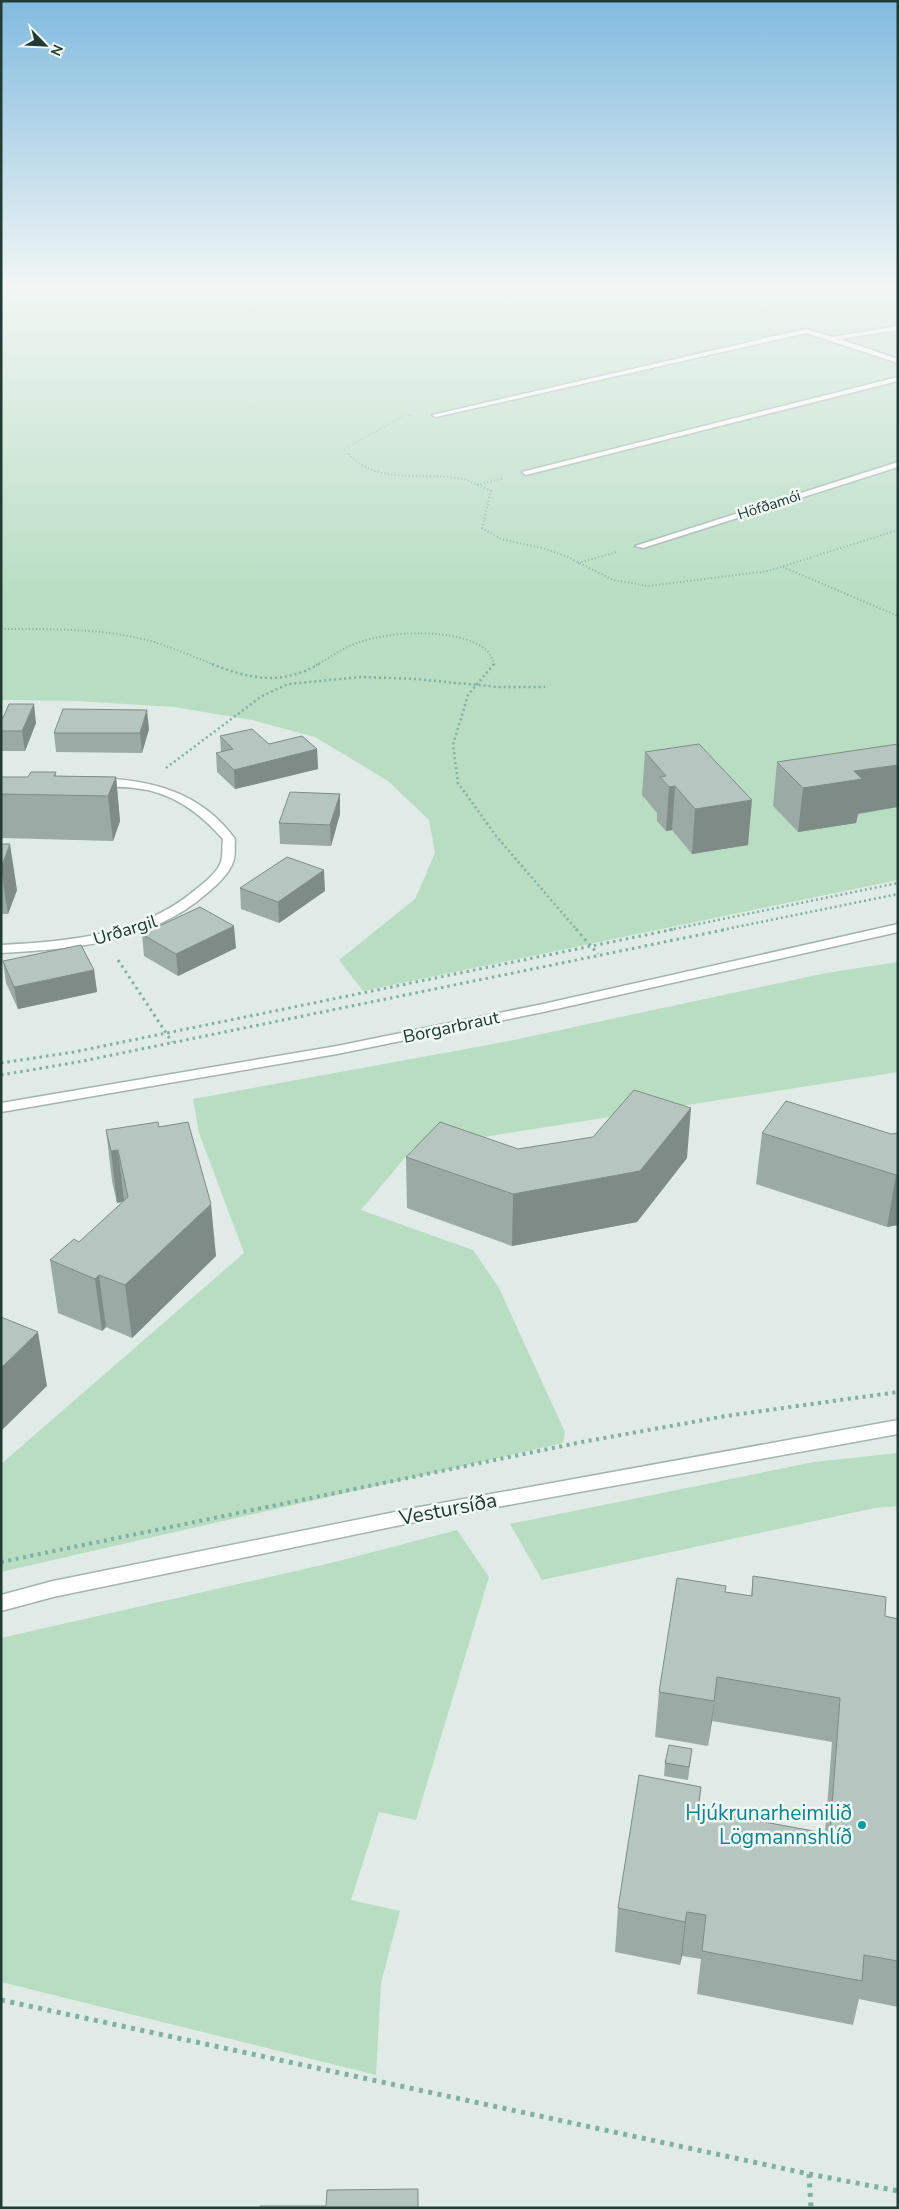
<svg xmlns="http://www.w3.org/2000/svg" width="899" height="2209" font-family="'Nunito Sans',sans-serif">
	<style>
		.green { fill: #b8ddc3 }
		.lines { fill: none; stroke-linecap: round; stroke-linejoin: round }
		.minor-casing { stroke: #a3b3ae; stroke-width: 3 }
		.tertiary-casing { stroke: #a3b3ae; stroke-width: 3 }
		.path-far5 { stroke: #80b0a2; stroke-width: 1; stroke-dasharray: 1 2; stroke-linecap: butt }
		.path-far4 { stroke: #80b0a2; stroke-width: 2; stroke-dasharray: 1 2.5; stroke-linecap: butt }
		.path-far3 { stroke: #80b0a2; stroke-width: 2.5; stroke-dasharray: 2 3; stroke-linecap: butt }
		.path-far2 { stroke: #80b0a2; stroke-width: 3; stroke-dasharray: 2.5 4; stroke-linecap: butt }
		.path-far1 { stroke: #80b0a2; stroke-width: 4; stroke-dasharray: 3 4.5; stroke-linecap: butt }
		.path { stroke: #80b0a2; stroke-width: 5; stroke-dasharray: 4 5.5; stroke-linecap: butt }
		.minor { fill: #fff; fill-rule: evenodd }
		.tertiary { fill: #fff; fill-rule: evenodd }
		.wall { fill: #9caaa5 }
		.shaded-wall { fill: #7f8b86 }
		.building { fill: #b5c6c0; stroke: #7f8b86 }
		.culture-dot { fill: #0f9aa8; stroke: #f1f8f4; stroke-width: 2 }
		.labels { text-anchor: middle; stroke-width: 5; stroke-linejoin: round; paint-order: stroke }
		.far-street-label { font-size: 15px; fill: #203c35; stroke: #f1f8f4 }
		.street-label { font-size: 18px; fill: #203c35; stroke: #f1f8f4 }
		.near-street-label { font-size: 21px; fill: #203c35; stroke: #f1f8f4 }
		.near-culture-label { font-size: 21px; fill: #0d838f; stroke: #f1f8f4; text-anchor: end }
	</style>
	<rect width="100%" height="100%" fill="#e0ebe7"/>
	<!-- green -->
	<path class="green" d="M 1,287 L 898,287 L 898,880 L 363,991 L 339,960 L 415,899 L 435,853 L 429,820 L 388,781 L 315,737 L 252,720 L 174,707 L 77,701 L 1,700 Z
		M 898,962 L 898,1072 L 413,1148 L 361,1210 L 473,1250 L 499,1288 L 565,1432 L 563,1443 L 1,1572 L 1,1464 L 244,1253 L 199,1133 L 193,1099 L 504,1042 L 826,973 Z
		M 898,1453 L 898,1506 L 875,1508 L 542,1580 L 510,1524 L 814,1462 Z
		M 457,1530 L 489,1577 L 416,1820 L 379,1812 L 351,1900 L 400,1911 L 381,1983 L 376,2075 L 1,1982 L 1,1638 L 335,1562 Z"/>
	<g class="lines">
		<defs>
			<path id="minor" d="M 898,326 L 898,330 L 839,339 L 898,359 L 898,363 L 806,333 L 436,417 L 432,415 L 806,329 L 832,337 Z
				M 898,377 L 898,381 L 526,475 L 522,472 Z
				M 898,462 L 898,467 L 643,548 L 635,546 Z
				M 97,778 C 152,780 201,792 235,839 C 234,846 236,855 233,862 C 229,874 216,886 206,894 C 150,943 73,949 1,953 L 1,945 C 69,941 141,936 195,890 C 204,883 217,873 221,862 C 223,855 222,847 223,839 C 199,812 172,792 135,788 C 121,786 106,788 93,784 L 93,780 Z"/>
			<path id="tertiary" d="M 898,924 L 898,932 L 543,1012 L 337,1054 L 1,1112 L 1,1103 L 337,1046 L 543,1004 Z
				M 898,1420 L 898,1434 L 420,1521 L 53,1597 L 1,1611 L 1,1595 L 53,1581 L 420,1507 Z"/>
		</defs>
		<!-- minor casing -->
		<use href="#minor" class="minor-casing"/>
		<!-- tertiary casing -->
		<use href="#tertiary" class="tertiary-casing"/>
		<!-- path-far5 -->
		<path class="path-far5" d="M 350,455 L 344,449 L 404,416 L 413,415"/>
		<!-- path-far4 -->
		<path class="path-far4" d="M 348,454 C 378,486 423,471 462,479 C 472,481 482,487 491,491 L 482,528 L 501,539 L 542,548 L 568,557 L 613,580 L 649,586 L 768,571 L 898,530
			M 477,485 L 504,478
			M 578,563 L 617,552
			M 783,567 L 898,616
			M 1,629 C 50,629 99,628 147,640 C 170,646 193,657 215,665
			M 316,665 C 330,658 342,648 357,643 C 389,631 456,627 485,649 C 490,653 493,660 495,665"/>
		<!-- path-far3 -->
		<path class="path-far3" d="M 212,664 C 250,679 281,686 319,664
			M 494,664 L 468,695 L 453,745 L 458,783 L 496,836 L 577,930
			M 166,768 L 262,696 L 288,684 L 361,677 L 415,679 L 499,687 L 545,687
			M 669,930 L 898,883
			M 722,930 L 898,894"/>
		<!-- path-far2 -->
		<path class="path-far2" d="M 576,929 L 598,954
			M 118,960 L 172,1042
			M 1,1063 L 74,1052 L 675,929
			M 1,1075 L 78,1062 L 728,929"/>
		<!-- path-far1 -->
		<path class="path-far1" d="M 1,1562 L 582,1442 L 726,1416 L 898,1392"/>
		<!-- path -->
		<path class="path" d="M 1,2000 L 809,2174 L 898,2191
			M 809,2174 L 811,2208"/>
		<!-- minor -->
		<use href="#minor" class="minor"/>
		<!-- tertiary -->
		<use href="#tertiary" class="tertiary"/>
	</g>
	<!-- wall -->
	<path class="wall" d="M 1,718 L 36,723 L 25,751 L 1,751 Z
		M 149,729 L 142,753 L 56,752 L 54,733 Z
		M 220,736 L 269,744 L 317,749 L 318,769 L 235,789 L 217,772 L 216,753 L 221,752 Z
		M 645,752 L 748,845 L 692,854 L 672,830 L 666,831 L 657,821 L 657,813 L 642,795 Z
		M 777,762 L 858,814 L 856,823 L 798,832 L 773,806 Z
		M 56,772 L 56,776 L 116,777 L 120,821 L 113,841 L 1,838 L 1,777 L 28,777 Z
		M 340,794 L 340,814 L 331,846 L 280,844 L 279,823 Z
		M 1,844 L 17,890 L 8,914 L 1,914 Z
		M 240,888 L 325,891 L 279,923 L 241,909 Z
		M 142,934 L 236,948 L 178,976 L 144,956 Z
		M 3,961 L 94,970 L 97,992 L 18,1009 L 6,983 Z
		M 159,1127 L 216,1256 L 132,1338 L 106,1327 L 102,1331 L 58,1313 L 50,1260 L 79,1242 L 123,1202 L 117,1203 L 112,1181 L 106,1130 Z
		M 762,1133 L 891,1134 L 898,1133 L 898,1225 L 887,1227 L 756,1184 Z
		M 518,1149 L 687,1158 L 637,1222 L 512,1246 L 407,1208 L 406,1157 Z
		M 753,1576 L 885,1616 L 898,1619 L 898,2007 L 859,1999 L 853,2025 L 697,1994 L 701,1959 L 682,1956 L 680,1965 L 615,1952 L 618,1908 L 701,1787 L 698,1810 L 825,1833 L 832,1742 L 712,1721 L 708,1746 L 655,1737 L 659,1692 L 751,1596 Z
		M 692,1749 L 688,1780 L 664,1776 L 665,1763 Z"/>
	<!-- shaded-wall -->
	<path class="shaded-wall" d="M 34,704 L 36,723 L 25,751 L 22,731 Z
		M 147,710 L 149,729 L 142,753 L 140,733 Z
		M 317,749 L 318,769 L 235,789 L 234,770 Z
		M 898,765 L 898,807 L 858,814 L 856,823 L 798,832 L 803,788 L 854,771 Z
		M 116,777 L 120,821 L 113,841 L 108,796 Z
		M 675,786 L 672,830 L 666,831 L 669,787 Z
		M 340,794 L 340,814 L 331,846 L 330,825 Z
		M 752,800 L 748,845 L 692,854 L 695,809 Z
		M 10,844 L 17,890 L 8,914 L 1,868 Z
		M 324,870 L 325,891 L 279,923 L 278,902 Z
		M 234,926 L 236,948 L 178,976 L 176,954 Z
		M 94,970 L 97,992 L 18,1009 L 14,987 Z
		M 691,1108 L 687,1158 L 637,1222 L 512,1246 L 513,1194 Z
		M 118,1150 L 124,1201 L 117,1203 L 111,1151 Z
		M 896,1175 L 898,1175 L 898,1225 L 887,1227 Z
		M 211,1204 L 216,1256 L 132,1338 L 125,1285 Z
		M 99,1275 L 106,1327 L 102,1331 L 95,1279 Z
		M 38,1332 L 47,1386 L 1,1431 L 1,1368 Z
		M 717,1677 L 712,1721 L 708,1746 L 714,1701 Z
		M 687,1912 L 682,1956 L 680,1965 L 685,1922 Z"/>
	<!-- building -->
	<path class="building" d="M 9,704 L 34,704 L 22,731 L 1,731 L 1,718 L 3,718 Z
		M 63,709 L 147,710 L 140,733 L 54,733 Z
		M 252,729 L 269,744 L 302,736 L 317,749 L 234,770 L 216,753 L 233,749 L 220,736 Z
		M 699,744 L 752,800 L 695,809 L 675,786 L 669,787 L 660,777 L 666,776 L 645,752 Z
		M 898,744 L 898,765 L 854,771 L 862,779 L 803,788 L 777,762 Z
		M 31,772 L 56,772 L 54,776 L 116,777 L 108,796 L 1,794 L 1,777 L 28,777 Z
		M 290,792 L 340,794 L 330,825 L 279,823 Z
		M 1,844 L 10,844 L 1,868 Z
		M 287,857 L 324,870 L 278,902 L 240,888 Z
		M 200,907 L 234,926 L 176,954 L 142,934 Z
		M 81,945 L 94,970 L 14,987 L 3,961 Z
		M 634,1090 L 691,1108 L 640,1171 L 513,1194 L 406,1157 L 440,1122 L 518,1149 L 593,1137 Z
		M 786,1101 L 891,1134 L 898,1133 L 898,1175 L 896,1175 L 762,1133 Z
		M 158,1122 L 159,1127 L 188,1122 L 211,1204 L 125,1285 L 99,1275 L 95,1279 L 50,1260 L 74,1239 L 79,1242 L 128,1197 L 118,1150 L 111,1151 L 106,1130 Z
		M 1,1317 L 38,1332 L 1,1368 Z
		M 753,1576 L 886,1597 L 885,1616 L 898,1619 L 898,1961 L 864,1955 L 862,1981 L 702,1951 L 706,1915 L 687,1912 L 685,1922 L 618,1908 L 639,1775 L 701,1787 L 698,1810 L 830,1834 L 840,1698 L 717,1677 L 714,1701 L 659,1692 L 677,1578 L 726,1586 L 725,1592 L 752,1596 Z
		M 669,1745 L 692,1749 L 689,1767 L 665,1763 Z
		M 418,2189 L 418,2208 L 260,2208 L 260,2206 L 326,2206 L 327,2190 Z"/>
	<!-- sky -->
	<linearGradient id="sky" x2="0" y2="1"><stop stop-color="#81bbdf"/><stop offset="0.48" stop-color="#f1f6f4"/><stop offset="1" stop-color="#f1f6f4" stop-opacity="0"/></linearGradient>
	<rect width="899" height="596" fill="url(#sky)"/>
	<!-- markers -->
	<circle class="culture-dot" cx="862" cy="1825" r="5"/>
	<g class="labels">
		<!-- far-street labels -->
		<g class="far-street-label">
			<text transform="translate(769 505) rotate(-18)" y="5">Höfðamói</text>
		</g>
		<!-- street labels -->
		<g class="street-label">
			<text transform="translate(125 930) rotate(-17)" y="6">Urðargil</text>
			<text transform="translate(451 1027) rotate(-12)" y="6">Borgarbraut</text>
		</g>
		<!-- near-street labels -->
		<g class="near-street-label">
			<text transform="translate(448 1509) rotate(-11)" y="7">Vestursíða</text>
		</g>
		<!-- near-culture labels -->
		<g class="near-culture-label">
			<text x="852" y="1820">Hjúkrunarheimilið<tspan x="852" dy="24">Lögmannshlíð</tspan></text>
		</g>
	</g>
	<!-- border -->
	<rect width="899" height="2209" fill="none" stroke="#203c35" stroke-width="5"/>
	<!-- north arrow -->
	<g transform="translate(45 45) rotate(114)" stroke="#f1f8f4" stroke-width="4" paint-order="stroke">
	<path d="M0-4L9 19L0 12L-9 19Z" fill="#203c35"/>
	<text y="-8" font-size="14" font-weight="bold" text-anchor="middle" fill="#203c35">N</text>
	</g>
</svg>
